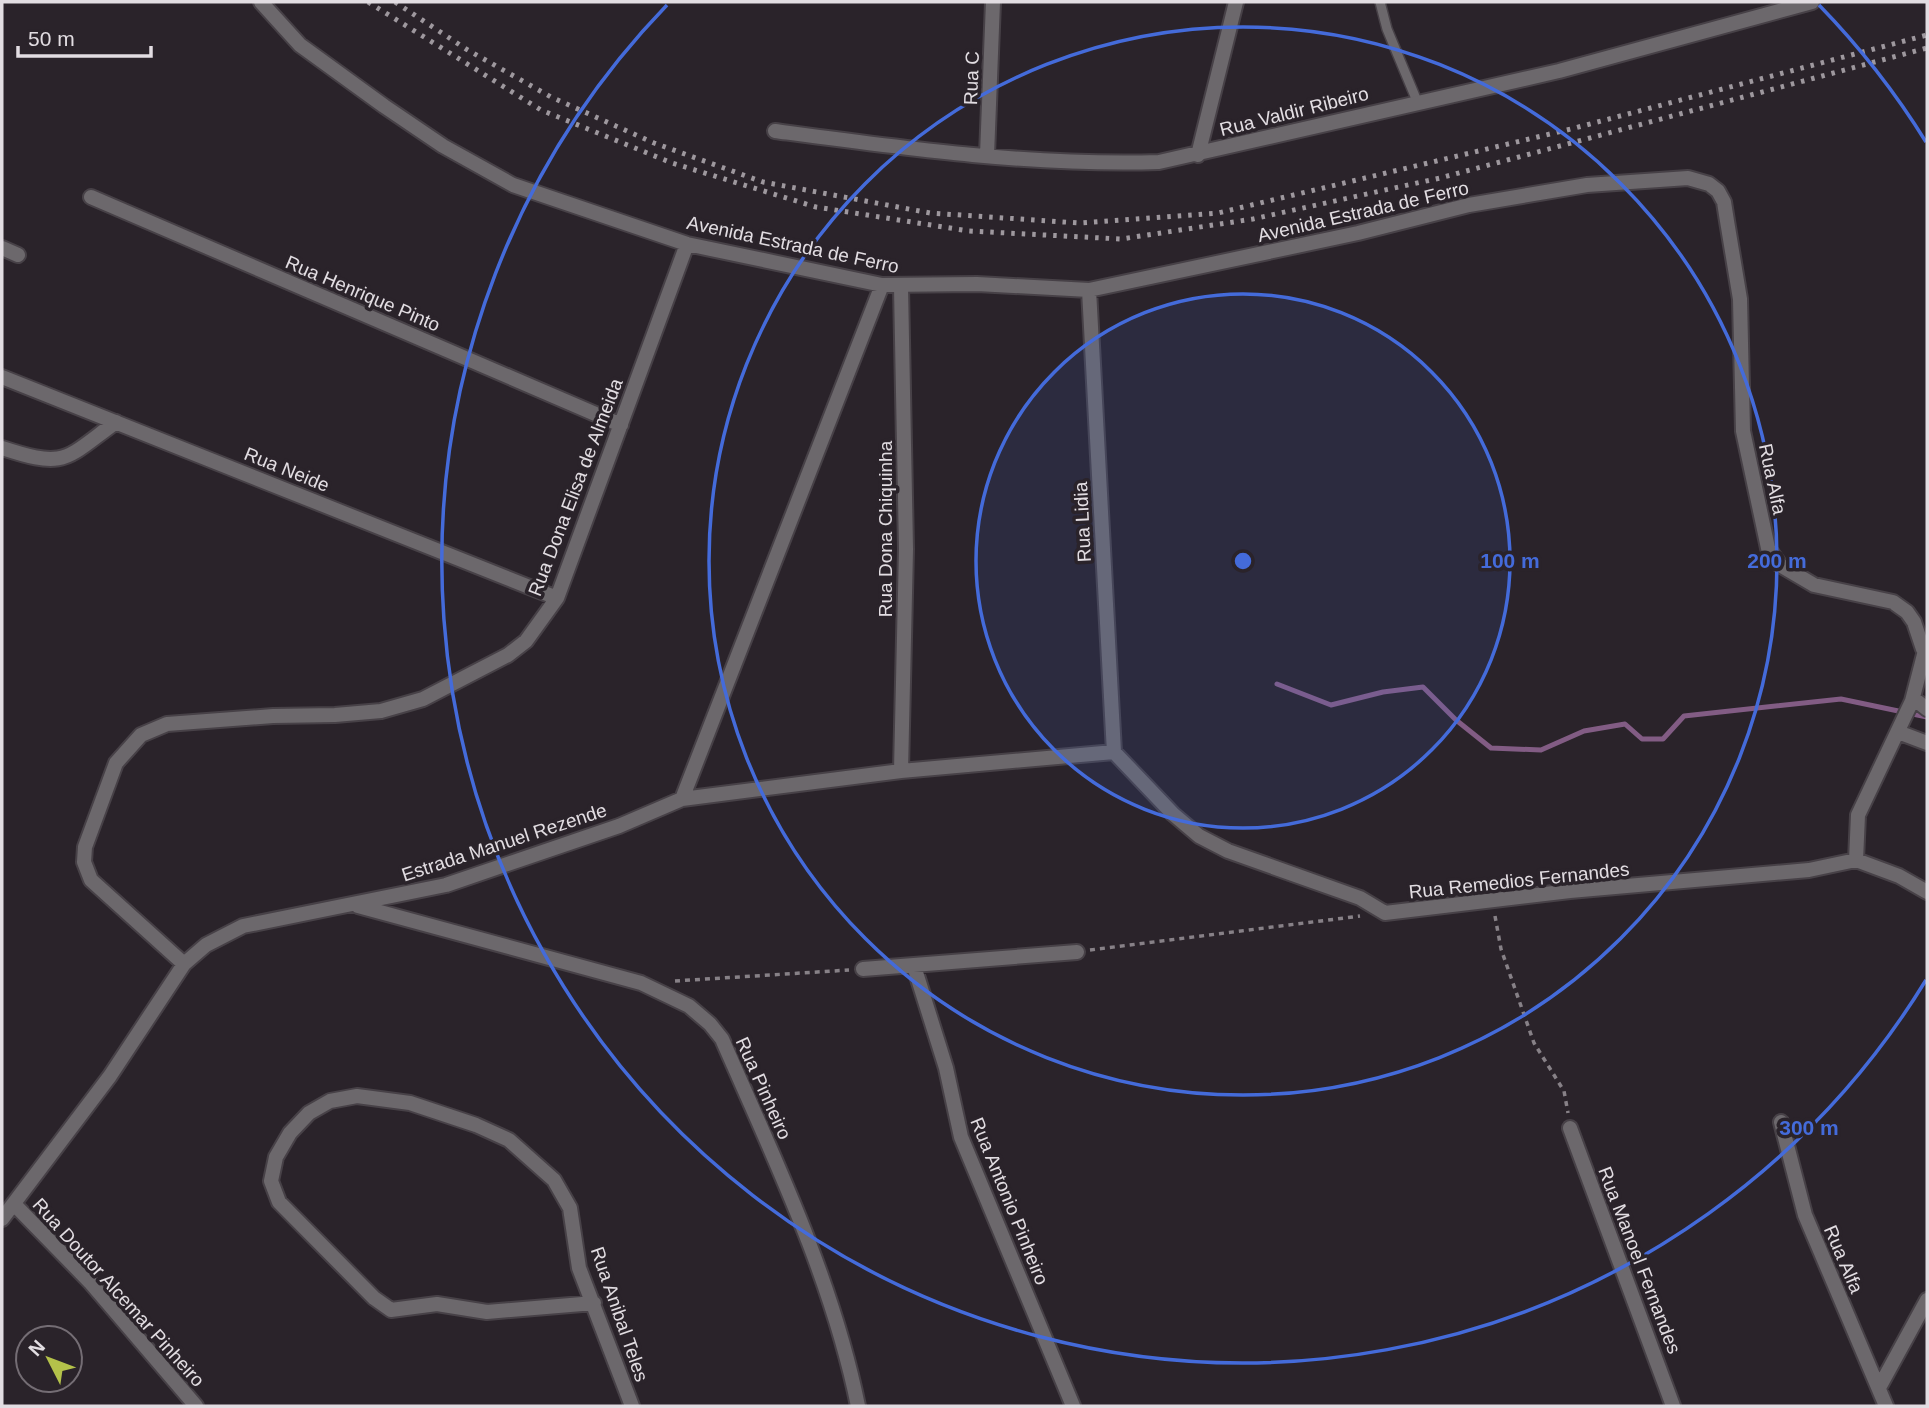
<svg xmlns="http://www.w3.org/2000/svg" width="1929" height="1408" font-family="Helvetica,sans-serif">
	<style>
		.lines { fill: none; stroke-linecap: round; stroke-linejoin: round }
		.stream { stroke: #825c84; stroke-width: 5 }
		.lane-casing { stroke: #474147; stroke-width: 12 }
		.street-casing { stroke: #474147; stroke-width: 18 }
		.path { stroke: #878187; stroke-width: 3.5; stroke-dasharray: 5 5; stroke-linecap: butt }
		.lane { stroke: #6c686c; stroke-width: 9 }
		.street { stroke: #6c686c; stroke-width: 14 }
		.rail { stroke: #9e989e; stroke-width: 5; stroke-dasharray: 3.5 7; stroke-linecap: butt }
		.ring { fill: none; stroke: #446bda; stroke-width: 3.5 }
		.labels { text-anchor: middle; stroke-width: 7; stroke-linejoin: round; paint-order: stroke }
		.street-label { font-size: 19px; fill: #e2dde2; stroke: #2a232a }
		.centre { fill: #446bda; stroke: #2a232a; stroke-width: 3.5 }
		.ring-label { font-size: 21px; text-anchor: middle; font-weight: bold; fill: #446bda; stroke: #2a232a; stroke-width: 7; stroke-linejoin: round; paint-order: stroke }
	</style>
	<rect width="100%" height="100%" fill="#2a232a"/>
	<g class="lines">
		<!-- stream -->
		<path class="stream" d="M 1277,684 L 1331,705 L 1383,692 L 1423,687 L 1456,720 L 1491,748 L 1541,750 L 1584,731 L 1625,724 L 1642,739 L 1663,739 L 1684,716 L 1841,699 L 1927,717"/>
		<defs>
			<path id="lane" d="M 1380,2 L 1387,29 L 1417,101"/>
			<path id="street" d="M 261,2 L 300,45 L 384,106 L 443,146 L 513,185 L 687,244 L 882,285 L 977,284 L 1089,290 L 1358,233 L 1469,205 L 1587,185 L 1688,178 L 1709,184 L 1718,191 L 1724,202 L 1727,221 L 1740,299 L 1743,431 L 1768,548 L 1780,565 L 1814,585 L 1893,602 L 1907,612 L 1914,622 L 1923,649
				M 775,131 C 902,148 1031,166 1159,162 L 1559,71 L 1812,2
				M 987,155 L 993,2
				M 1198,155 L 1236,2
				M 91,197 L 621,425
				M 2,248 L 18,255
				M 901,287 L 906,549 L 901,771
				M 1089,290 L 1114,752
				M 2,377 L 557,598
				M 2,448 C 66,469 64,460 116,422
				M 1913,698 L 1927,709
				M 1898,732 L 1927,743
				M 1114,752 L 1173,814 L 1199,836 L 1228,851 L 1360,898 L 1385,913 L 1570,891 L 1809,870 L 1856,860 L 1899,876 L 1927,892
				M 682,799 L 882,285
				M 1856,860 L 1858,815 L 1912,701 L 1927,643
				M 358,906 L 641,983 L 689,1006 L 710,1024 L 722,1039 C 774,1158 832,1278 858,1406
				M 184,964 L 91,880 L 84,862 L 85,847 L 116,763 L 141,735 L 167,724 L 273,716 L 335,715 L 381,711 L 423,699 L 508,655 L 526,641 L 557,598 L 687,244
				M 914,966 L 946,1068 L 961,1137 L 1073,1406
				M 863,969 L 1077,952
				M 1781,1122 L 1805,1215 L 1886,1406
				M 1570,1128 L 1673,1406
				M 14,1204 L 90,1282 L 196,1406
				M 2,1219 L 110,1076 L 184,964 L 206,945 L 243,926 L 446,885 L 619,826 L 682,799 L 901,771 L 1114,752
				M 594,1303 L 487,1312 L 437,1304 L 391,1310 L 374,1298 L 279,1202 L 271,1181 L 276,1157 L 290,1133 L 309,1113 L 330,1101 L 357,1096 L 410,1103 L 476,1125 L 509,1140 L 554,1180 L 570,1208 L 579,1268 L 632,1406
				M 1880,1386 L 1927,1300"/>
		</defs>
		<!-- lane casing -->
		<use href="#lane" class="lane-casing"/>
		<!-- street casing -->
		<use href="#street" class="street-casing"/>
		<!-- path -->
		<path class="path" d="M 1495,916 L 1501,949 L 1534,1043 L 1564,1091 L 1568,1113
			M 1090,950 L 1360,916
			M 675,981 L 849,970"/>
		<!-- lane -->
		<use href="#lane" class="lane"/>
		<!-- street -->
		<use href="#street" class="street"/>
		<!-- rail -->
		<path class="rail" d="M 368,2 L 541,110 L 672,163 L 816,207 L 969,231 L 1121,239 L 1253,219 L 1440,178 L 1927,48
			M 395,2 L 466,49 L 551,97 L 654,143 L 763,182 L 930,213 L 1079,223 L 1218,213 L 1571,129 L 1927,35"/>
	</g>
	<!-- distance rings -->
	<circle cx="1243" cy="561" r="267" fill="#446bda" fill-opacity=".12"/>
	<g class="ring">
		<circle cx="1243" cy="561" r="267"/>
		<circle cx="1243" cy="561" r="534"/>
		<path d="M1926 980A801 801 0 1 1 667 5M1819 5A801 801 0 0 1 1926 142"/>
	</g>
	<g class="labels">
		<!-- street labels -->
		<g class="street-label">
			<text transform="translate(971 78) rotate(-88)" y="7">Rua C</text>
			<text transform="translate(1294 111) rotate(-14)" y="7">Rua Valdir Ribeiro</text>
			<text transform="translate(1363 211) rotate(-13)" y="7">Avenida Estrada de Ferro</text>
			<text transform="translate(793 244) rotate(12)" y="7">Avenida Estrada de Ferro</text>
			<text transform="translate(363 293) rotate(23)" y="7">Rua Henrique Pinto</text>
			<text transform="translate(287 469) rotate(22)" y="7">Rua Neide</text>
			<text transform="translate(1773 479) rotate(78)" y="7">Rua Alfa</text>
			<text transform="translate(575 487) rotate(-69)" y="7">Rua Dona Elisa de Almeida</text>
			<text transform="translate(1082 522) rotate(-93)" y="7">Rua Lidia</text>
			<text transform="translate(885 529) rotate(-90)" y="7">Rua Dona Chiquinha</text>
			<text transform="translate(504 842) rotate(-18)" y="7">Estrada Manuel Rezende</text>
			<text transform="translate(1519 880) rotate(-6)" y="7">Rua Remedios Fernandes</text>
			<text transform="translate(764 1088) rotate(66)" y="7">Rua Pinheiro</text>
			<text transform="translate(1010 1201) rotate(68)" y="7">Rua Antonio Pinheiro</text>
			<text transform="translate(1844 1259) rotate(67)" y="7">Rua Alfa</text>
			<text transform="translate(1640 1260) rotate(69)" y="7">Rua Manoel Fernandes</text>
			<text transform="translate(119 1292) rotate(48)" y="7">Rua Doutor Alcemar Pinheiro</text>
			<text transform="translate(620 1314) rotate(71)" y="7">Rua Anibal Teles</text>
		</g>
	</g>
	<circle cx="1243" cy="561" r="10" class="centre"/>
	<g class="ring-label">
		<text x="1510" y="568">100 m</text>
		<text x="1777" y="568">200 m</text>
		<text x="1809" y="1135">300 m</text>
	</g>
	<!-- border -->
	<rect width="1929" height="1408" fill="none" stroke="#e2dde2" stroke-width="7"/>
	<!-- north arrow -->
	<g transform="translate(49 1359) rotate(312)"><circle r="33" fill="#2a232a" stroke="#746d74" stroke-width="2"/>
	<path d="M0-5L12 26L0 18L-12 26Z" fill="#b4c24a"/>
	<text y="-10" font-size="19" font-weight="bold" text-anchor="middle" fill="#e2dde2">N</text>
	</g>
	<!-- scale -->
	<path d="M18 46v10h133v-10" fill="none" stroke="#e2dde2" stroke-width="3.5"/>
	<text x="28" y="46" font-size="21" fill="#e2dde2" stroke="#2a232a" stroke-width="5" paint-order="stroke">50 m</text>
</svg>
